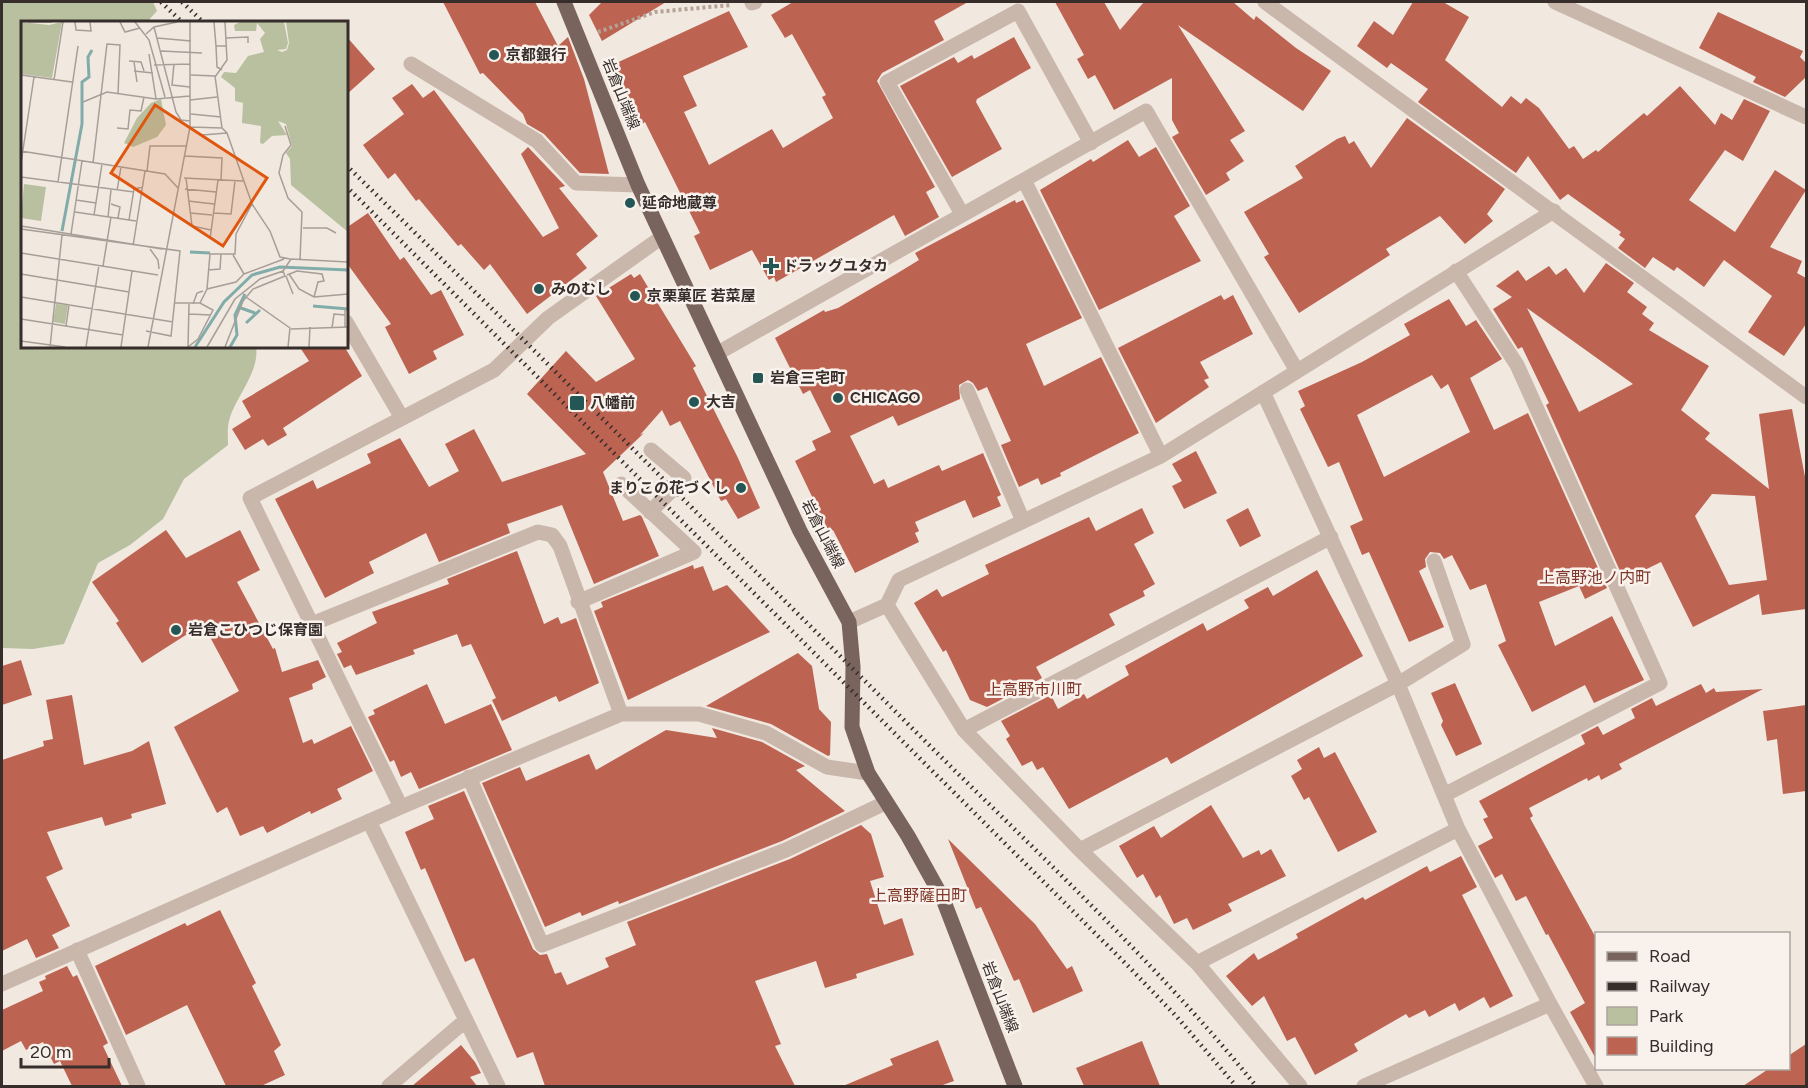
<svg xmlns="http://www.w3.org/2000/svg" width="1808" height="1088" font-family="Figtree,'Noto Sans JP',sans-serif">
	<style>
		.green { fill: #b8c0a0 }
		.building { fill: #bd6352; fill-rule: evenodd }
		.lines { fill: none; stroke-linecap: round; stroke-linejoin: round }
		.path { stroke: #b5a196; stroke-width: 4; stroke-dasharray: 3 3; stroke-linecap: butt }
		.minor { stroke: #c9b7ac; stroke-width: 15 }
		.major { stroke: #78645d; stroke-width: 15 }
		.rail { stroke: #372e2b; stroke-width: 4.5; stroke-dasharray: 1.5 4.5; stroke-linecap: butt }
		.poi-dot { fill: #235655; stroke: #f9f2ec; stroke-width: 2 }
		.labels { text-anchor: middle; stroke-width: 5; stroke-linejoin: round; paint-order: stroke }
		.poi-label { font-size: 15px; font-weight: bold; fill: #372e2b; stroke: #f9f2ec; text-anchor: start }
		.street-label { font-size: 15px; fill: #372e2b; stroke: #f9f2ec }
		.neighbourhood-label { font-size: 16px; fill: #803729; stroke: #f9f2ec }
		.inset-river { fill: none; stroke: #81acaa; stroke-width: 3 }
		.inset-road { fill: none; stroke: #a79e98; stroke-width: 1.5 }
		.view { fill: #df570e; fill-opacity: 0.15; stroke: #df570e; stroke-width: 3 }
		.inset-edge { fill: none; stroke: #372e2b; stroke-width: 3 }
	</style>
	<rect width="100%" height="100%" fill="#f1e8e0"/>
	<!-- green -->
	<path class="green" d="M 2,2 L 153,2 L 157,11 L 147,22 L 22,22 L 22,346 L 256,346 C 260,373 235,397 229,421 C 227,429 228,437 228,445 L 184,479 L 163,519 L 130,545 L 98,563 L 64,644 L 33,649 L 2,648 Z"/>
	<!-- building -->
	<path class="building" d="M 443,2 L 535,2 L 558,46 L 568,37 L 584,79 L 609,174 L 580,173 L 544,134 L 527,124 L 523,114 L 483,73 L 480,74 Z
		M 602,2 L 666,2 L 602,41 L 589,15 Z
		M 793,2 L 968,2 L 934,21 L 944,40 L 882,73 L 877,81 L 935,187 L 926,192 L 939,217 L 905,236 L 894,215 L 776,282 L 774,277 L 769,280 L 752,250 L 710,270 L 694,236 L 700,233 L 645,122 L 640,125 L 612,65 L 729,11 L 748,47 L 683,76 L 697,106 L 684,112 L 709,165 L 772,129 L 783,148 L 833,118 L 822,97 L 826,95 L 792,34 L 785,38 L 771,15 Z
		M 1055,2 L 1104,2 L 1120,30 L 1144,2 L 1233,2 L 1254,20 L 1256,16 L 1296,48 L 1331,71 L 1303,111 L 1178,25 L 1245,131 L 1230,140 L 1244,161 L 1226,173 L 1230,180 L 1206,195 L 1172,137 L 1179,133 L 1172,120 L 1172,78 L 1114,110 L 1095,75 L 1088,79 L 1077,59 L 1084,55 Z
		M 1413,2 L 1443,2 L 1469,17 L 1445,60 L 1502,107 L 1511,96 L 1521,104 L 1526,98 L 1539,108 L 1569,149 L 1574,146 L 1583,159 L 1596,150 L 1598,152 L 1644,113 L 1647,116 L 1680,86 L 1715,125 L 1721,113 L 1732,120 L 1744,99 L 1770,111 L 1743,161 L 1725,150 L 1689,200 L 1735,232 L 1775,170 L 1806,190 L 1770,247 L 1802,261 L 1797,273 L 1806,278 L 1806,324 L 1784,356 L 1748,332 L 1772,296 L 1724,260 L 1704,287 L 1677,267 L 1674,271 L 1653,257 L 1645,268 L 1618,248 L 1625,239 L 1619,235 L 1621,232 L 1568,194 L 1560,200 L 1528,156 L 1516,173 L 1418,102 L 1428,89 L 1391,63 L 1387,68 L 1357,46 L 1374,21 L 1393,35 Z
		M 1718,12 L 1803,51 L 1800,57 L 1806,63 L 1806,77 L 1785,97 L 1753,82 L 1756,77 L 1699,48 Z
		M 346,36 L 375,69 L 346,95 Z
		M 1014,37 L 1031,68 L 977,99 L 976,102 L 1002,149 L 952,177 L 900,86 L 954,57 L 958,63 L 972,55 L 974,59 Z
		M 412,84 L 423,98 L 434,90 L 543,237 L 559,228 L 521,154 L 528,147 L 565,186 L 559,188 L 598,236 L 576,254 L 587,268 L 527,314 L 490,264 L 484,270 L 461,244 L 458,246 L 419,199 L 416,201 L 395,173 L 388,179 L 363,145 L 404,114 L 392,98 Z
		M 1407,118 L 1505,189 L 1487,214 L 1493,221 L 1465,244 L 1440,216 L 1386,249 L 1390,255 L 1299,313 L 1264,257 L 1269,254 L 1244,212 L 1303,178 L 1295,166 L 1337,139 L 1345,136 L 1349,144 L 1354,141 L 1371,168 Z
		M 1128,140 L 1139,157 L 1156,147 L 1190,206 L 1174,216 L 1201,261 L 1099,310 L 1040,190 L 1091,159 L 1093,162 Z
		M 1015,200 L 1016,203 L 1023,200 L 1082,318 L 1026,344 L 1044,386 L 1101,357 L 1139,433 L 1060,473 L 1061,476 L 1041,485 L 1038,478 L 1019,487 L 1001,445 L 1011,441 L 987,387 L 978,391 L 973,383 L 968,380 L 959,385 L 960,399 L 898,426 L 893,416 L 850,436 L 874,484 L 884,479 L 888,488 L 939,465 L 942,471 L 983,453 L 1001,495 L 997,497 L 1001,506 L 973,518 L 965,500 L 915,522 L 919,531 L 915,533 L 919,542 L 855,573 L 833,530 L 829,532 L 795,461 L 816,450 L 812,441 L 831,432 L 810,390 L 803,394 L 775,338 L 824,310 L 825,312 L 838,308 L 896,274 L 919,260 L 915,253 Z
		M 368,213 L 400,260 L 404,257 L 431,295 L 441,290 L 464,335 L 433,351 L 437,359 L 409,374 L 385,327 L 391,324 L 346,262 L 346,228 Z
		M 1606,263 L 1634,283 L 1627,292 L 1647,307 L 1642,314 L 1654,323 L 1649,330 L 1709,366 L 1681,410 L 1710,433 L 1705,439 L 1769,489 L 1759,414 L 1792,409 L 1806,482 L 1806,609 L 1762,615 L 1759,594 L 1693,627 L 1661,562 L 1624,580 L 1546,405 L 1549,403 L 1522,347 L 1518,349 L 1493,309 L 1512,297 L 1496,286 L 1518,270 L 1526,281 L 1549,266 L 1556,275 L 1566,268 L 1584,293 ZM 1527,308 L 1633,384 L 1579,412 ZM 1712,494 L 1755,496 L 1767,580 L 1729,585 L 1695,516 Z
		M 631,274 L 634,278 L 640,274 L 696,366 L 693,368 L 738,458 L 760,508 L 738,519 L 726,499 L 721,501 L 680,421 L 670,426 L 662,410 L 640,435 L 644,433 L 603,472 L 623,521 L 640,515 L 642,517 L 659,556 L 594,584 L 562,505 L 507,524 L 510,533 L 439,562 L 426,533 L 369,562 L 374,573 L 325,598 L 275,499 L 313,480 L 317,489 L 371,463 L 367,454 L 400,438 L 429,487 L 459,471 L 445,444 L 474,429 L 502,482 L 586,454 L 527,394 L 566,351 L 596,382 L 635,359 L 596,296 Z
		M 1221,295 L 1224,300 L 1233,295 L 1253,334 L 1200,362 L 1209,378 L 1204,380 L 1209,387 L 1156,423 L 1118,348 Z
		M 1449,299 L 1466,326 L 1476,320 L 1502,359 L 1470,378 L 1494,430 L 1528,413 L 1607,588 L 1585,599 L 1579,586 L 1539,602 L 1555,646 L 1612,616 L 1644,680 L 1594,703 L 1585,685 L 1532,712 L 1498,645 L 1506,641 L 1486,584 L 1470,590 L 1452,555 L 1444,559 L 1440,553 L 1430,552 L 1425,559 L 1426,567 L 1419,571 L 1444,627 L 1409,642 L 1369,552 L 1362,555 L 1350,526 L 1363,520 L 1339,462 L 1328,467 L 1300,409 L 1305,406 L 1298,391 L 1362,362 L 1410,335 L 1404,324 ZM 1432,375 L 1441,389 L 1448,384 L 1470,432 L 1384,477 L 1357,415 Z
		M 299,346 L 344,346 L 362,376 L 283,428 L 287,435 L 268,446 L 263,439 L 245,450 L 232,429 L 251,417 L 242,401 L 309,361 Z
		M 1196,451 L 1217,493 L 1184,509 L 1172,486 L 1182,481 L 1172,464 Z
		M 1142,508 L 1154,533 L 1134,544 L 1155,584 L 1143,591 L 1145,596 L 1109,614 L 1115,625 L 1036,667 L 1042,678 L 987,707 L 970,700 L 946,650 L 943,652 L 914,603 L 937,589 L 942,597 L 989,574 L 985,565 L 1089,517 L 1096,531 Z
		M 1248,508 L 1261,536 L 1240,547 L 1226,520 Z
		M 166,530 L 186,558 L 240,530 L 260,570 L 237,582 L 273,649 L 275,648 L 282,672 L 318,660 L 326,677 L 312,684 L 313,689 L 289,698 L 303,743 L 312,739 L 314,744 L 351,726 L 373,771 L 337,789 L 342,799 L 311,814 L 310,811 L 267,833 L 263,826 L 240,836 L 227,807 L 217,813 L 174,727 L 239,691 L 203,624 L 142,663 L 116,623 L 119,621 L 92,582 Z
		M 517,551 L 544,624 L 558,617 L 561,624 L 576,618 L 599,683 L 559,702 L 556,696 L 502,721 L 492,700 L 496,698 L 471,644 L 462,647 L 457,634 L 413,650 L 415,654 L 356,675 L 351,665 L 344,668 L 337,654 L 342,652 L 337,643 L 377,623 L 372,612 L 449,584 L 447,579 Z
		M 693,565 L 694,569 L 703,566 L 713,591 L 727,585 L 770,632 L 628,700 L 594,611 L 603,607 L 601,602 Z
		M 1317,570 L 1363,656 L 1171,764 L 1167,757 L 1069,809 L 1043,767 L 1037,770 L 1032,761 L 1022,766 L 1006,739 L 1010,736 L 1001,721 L 1051,695 L 1058,709 L 1084,694 L 1087,699 L 1129,675 L 1125,666 L 1203,623 L 1207,631 L 1249,608 L 1244,600 L 1268,587 L 1273,596 Z
		M 798,653 L 812,666 L 819,709 L 831,722 L 830,755 L 828,756 L 771,724 L 706,706 Z
		M 21,660 L 32,695 L 2,705 L 2,666 Z
		M 1455,683 L 1482,744 L 1456,756 L 1441,725 L 1443,721 L 1431,693 Z
		M 427,684 L 445,724 L 491,704 L 512,750 L 419,789 L 411,772 L 401,777 L 394,760 L 390,762 L 368,717 L 375,714 L 373,710 Z
		M 1701,684 L 1706,693 L 1714,688 L 1716,692 L 1763,689 L 1619,764 L 1622,769 L 1601,780 L 1599,775 L 1588,781 L 1587,778 L 1529,808 L 1533,816 L 1530,818 L 1596,938 L 1596,1059 L 1570,1012 L 1585,1003 L 1548,934 L 1546,935 L 1526,896 L 1516,901 L 1502,874 L 1495,878 L 1478,846 L 1493,838 L 1483,819 L 1488,817 L 1479,801 L 1585,744 L 1581,735 L 1598,726 L 1603,735 L 1635,718 L 1631,709 L 1652,698 L 1656,706 Z
		M 72,695 L 84,765 L 132,751 L 149,741 L 166,804 L 131,814 L 132,818 L 105,826 L 102,817 L 47,832 L 63,869 L 46,877 L 70,926 L 52,935 L 59,948 L 36,958 L 27,939 L 2,951 L 2,760 L 44,746 L 43,741 L 53,739 L 46,700 Z
		M 1806,705 L 1806,791 L 1783,794 L 1777,739 L 1767,741 L 1763,711 Z
		M 712,728 L 762,742 L 805,766 L 796,770 L 845,811 L 782,841 L 619,904 L 618,901 L 582,916 L 580,912 L 545,927 L 482,783 L 520,767 L 526,781 L 589,754 L 596,770 L 666,730 L 717,738 Z
		M 1319,747 L 1324,758 L 1335,752 L 1377,832 L 1338,852 L 1309,797 L 1304,800 L 1291,776 L 1302,769 L 1297,760 Z
		M 464,791 L 533,949 L 540,955 L 547,954 L 555,974 L 561,972 L 567,985 L 609,967 L 605,958 L 636,945 L 627,922 L 790,859 L 861,825 L 871,834 L 884,877 L 870,881 L 884,925 L 902,918 L 914,955 L 856,974 L 857,978 L 825,988 L 816,961 L 755,981 L 781,1044 L 775,1046 L 795,1086 L 545,1086 L 533,1052 L 517,1058 L 474,958 L 465,962 L 425,868 L 421,870 L 405,832 L 434,819 L 428,806 Z
		M 1211,805 L 1243,858 L 1259,850 L 1261,855 L 1271,849 L 1286,876 L 1228,904 L 1232,911 L 1193,930 L 1187,918 L 1174,924 L 1160,895 L 1156,898 L 1143,874 L 1137,878 L 1119,846 L 1154,826 L 1161,838 Z
		M 948,839 L 1035,924 L 1067,969 L 1072,966 L 1083,991 L 1033,1013 L 1019,979 L 1014,981 L 981,907 L 976,909 Z
		M 1461,856 L 1477,887 L 1462,895 L 1513,996 L 1490,1008 L 1484,997 L 1459,1011 L 1455,1003 L 1429,1017 L 1425,1010 L 1409,1018 L 1406,1014 L 1354,1044 L 1358,1051 L 1315,1075 L 1295,1037 L 1287,1041 L 1264,996 L 1252,1006 L 1226,976 L 1254,953 L 1258,960 L 1298,938 L 1296,934 L 1363,897 L 1365,900 L 1427,866 L 1430,872 Z
		M 220,910 L 256,983 L 252,986 L 281,1045 L 274,1051 L 285,1075 L 261,1086 L 226,1086 L 187,1005 L 126,1035 L 95,966 L 185,923 L 187,926 Z
		M 67,966 L 73,977 L 77,975 L 108,1043 L 103,1046 L 122,1086 L 72,1086 L 60,1061 L 54,1064 L 43,1042 L 26,1050 L 21,1041 L 2,1051 L 2,1010 L 43,991 L 39,982 L 46,979 L 45,976 Z
		M 938,1040 L 954,1081 L 940,1086 L 843,1086 L 893,1065 L 890,1059 Z
		M 1142,1041 L 1160,1086 L 1084,1086 L 1076,1068 Z
		M 1806,1044 L 1806,1086 L 1743,1086 L 1770,1068 L 1788,1068 L 1788,1056 Z
		M 461,1045 L 475,1062 L 481,1073 L 470,1077 L 477,1086 L 412,1086 Z"/>
	<g class="lines">
		<!-- path -->
		<path class="path" d="M 598,32 L 655,12 L 731,5"/>
		<!-- minor -->
		<path class="minor" d="M 1265,2 L 1806,397
			M 1555,2 L 1806,117
			M 752,3 L 755,2
			M 411,64 L 537,141 L 576,183 L 638,185
			M 1024,180 L 1161,456
			M 962,214 L 887,82 L 1018,11 L 1091,143
			M 346,322 L 402,418
			M 718,353 L 1146,111 L 1297,371
			M 967,390 L 1023,521
			M 1263,392 L 1398,684 L 1458,829 L 1550,1004 L 1596,1086
			M 650,512 L 684,478 L 651,450
			M 578,602 L 694,552 L 621,484
			M 887,605 L 964,730 L 1080,850 L 1197,963 L 1300,1086
			M 849,622 L 887,605 L 899,580 L 1161,456 L 1554,211
			M 312,624 L 538,532 L 552,535 L 560,546 L 621,714
			M 964,730 L 1331,537
			M 469,777 L 542,945 L 786,850 L 885,803
			M 1444,795 L 1660,683 L 1517,365 L 1456,271
			M 401,807 L 250,498 L 494,370 L 548,318 L 662,237
			M 369,821 L 498,1086
			M 1080,850 L 1398,684 L 1463,644 L 1434,561
			M 77,950 L 138,1086
			M 1197,963 L 1458,829
			M 2,984 L 401,807 L 621,714 L 699,714 L 766,733 L 827,767 L 868,773
			M 389,1086 L 466,1020
			M 1364,1086 L 1550,1004"/>
		<!-- major -->
		<path class="major" d="M 564,2 L 638,185 L 800,531 L 849,622 L 853,667 L 852,727 L 868,773 L 908,836 L 943,899 L 1015,1086"/>
		<!-- rail -->
		<path class="rail" d="M 161,2 L 182,22
			M 182,2 L 203,22
			M 346,165 C 532,347 716,532 900,716 C 1019,836 1151,956 1256,1086
			M 346,186 L 1130,968 L 1177,1017 L 1236,1086"/>
	</g>
	<!-- markers -->
	<g class="poi-dot">
		<circle cx="494" cy="55" r="6"/>
		<circle cx="630" cy="203" r="6"/>
		<path d="M768 257h6v6h6v6h-6v6h-6v-6h-6v-6h6z"/>
		<circle cx="539" cy="289" r="6"/>
		<circle cx="635" cy="296" r="6"/>
		<rect x="752" y="372" width="12" height="12" rx="3"/>
		<circle cx="838" cy="398" r="6"/>
		<circle cx="694" cy="402" r="6"/>
		<rect x="569" y="395" width="16" height="16" rx="3"/>
		<circle cx="741" cy="488" r="6"/>
		<circle cx="176" cy="630" r="6"/>
	</g>
	<g class="labels">
		<!-- poi labels -->
		<g class="poi-label">
			<text x="506" y="60">京都銀行</text>
			<text x="642" y="208">延命地蔵尊</text>
			<text x="783" y="271">ドラッグユタカ</text>
			<text x="551" y="294">みのむし</text>
			<text x="647" y="301">京栗菓匠 若菜屋</text>
			<text x="770" y="383">岩倉三宅町</text>
			<text x="850" y="403">CHICAGO</text>
			<text x="706" y="407">大吉</text>
			<text x="590" y="408">八幡前</text>
			<text x="729" y="493" text-anchor="end">まりこの花づくし</text>
			<text x="188" y="635">岩倉こひつじ保育園</text>
		</g>
		<!-- street labels -->
		<g class="street-label">
			<text transform="translate(621 94) rotate(68)" y="5">岩倉山端線</text>
			<text transform="translate(823 534) rotate(63)" y="5">岩倉山端線</text>
			<text transform="translate(1000 997) rotate(69)" y="5">岩倉山端線</text>
		</g>
		<!-- neighbourhood labels -->
		<g class="neighbourhood-label">
			<text x="1595" y="583">上高野池ノ内町</text>
			<text x="1034" y="695">上高野市川町</text>
			<text x="919" y="901">上高野薩田町</text>
		</g>
	</g>
	<!-- overview -->
	<g transform="translate(21 21)">
		<rect width="327" height="327" fill="#f1e8e0"/>
		<path d="M 0,1 L 28,4 L 41,1 L 31,57 L 0,53 ZM 219,1 L 263,1 L 267,22 L 265,28 L 256,29 L 261,31 L 266,29 L 268,22 L 265,1 L 327,1 L 327,211 L 270,164 L 269,138 L 265,132 L 271,125 L 265,103 L 257,100 L 266,114 L 251,115 L 242,123 L 239,122 L 240,105 L 221,102 L 222,82 L 214,80 L 214,67 L 200,56 L 203,51 L 215,52 L 227,35 L 243,31 L 239,18 L 244,12 L 236,2 L 235,10 L 214,10 L 213,4 ZM 140,78 L 145,104 L 136,116 L 112,126 L 103,122 L 116,97 L 130,82 ZM 3,163 L 25,166 L 20,200 L 0,197 ZM 35,283 L 47,284 L 44,303 L 32,301 Z" fill="#b8c0a0"/>
		<path class="inset-river" d="M 41,210 L 61,103 L 61,61 L 68,56 L 67,36 L 71,29M 169,231 L 189,232M 292,285 L 327,288M 217,286 L 234,292M 225,302 L 239,289M 174,326 L 203,281 L 231,254 L 259,246 L 327,249M 209,326 L 216,314 L 214,294 L 224,273"/>
		<path class="inset-road" d="M 7,1 L 31,1M 54,1 L 55,9 L 70,10 L 69,1M 99,1 L 104,11 L 119,7M 114,1 L 128,19 L 144,76M 193,1 L 195,25 L 206,25M 133,6 L 155,91 L 160,99 L 169,100M 125,13 L 133,6 L 156,1M 136,17 L 170,20M 205,17 L 227,16 L 227,22M 195,25 L 196,46 L 201,49M 140,30 L 181,32M 128,33 L 135,78M 108,40 L 120,41 L 123,50M 113,41 L 116,61M 153,43 L 151,64 L 169,66M 133,44 L 169,43M 113,50 L 132,52M 0,54 L 51,61M 170,54 L 194,55 L 201,107M 194,56 L 206,39 L 204,1M 33,59 L 42,1M 169,79 L 196,76M 62,81 L 86,71 L 135,78 L 169,75M 170,93 L 200,96M 264,105 L 270,124 L 262,134 L 258,152 L 267,177 L 281,191 L 279,239M 169,106 L 201,107 L 206,112 L 231,183 L 249,210 L 259,236 L 269,238M 96,107 L 107,108 L 109,89 L 120,90 L 123,76M 181,114 L 206,112M 0,130 L 144,153 L 157,167M 164,135 L 201,137 L 200,159M 0,142 L 13,56M 72,142 L 86,23 L 99,24 L 97,73M 126,150 L 129,125 L 165,125M 0,156 L 113,171M 163,157 L 222,160M 165,157 L 171,205 L 190,209M 37,161 L 57,25M 164,168 L 195,171M 96,170 L 100,146M 55,179 L 75,182M 167,180 L 193,183M 90,183 L 99,186 L 97,197M 54,191 L 115,200M 169,192 L 191,194M 192,192 L 210,193 L 214,160M 73,194 L 81,143M 87,196 L 90,169M 108,199 L 113,168 L 122,166M 0,205 L 141,228M 282,207 L 306,207 L 315,212M 0,208 L 159,230 L 150,315 L 125,310M 50,213 L 61,140M 189,218 L 197,159M 112,225 L 124,150M 129,228 L 137,239 L 138,248M 0,232 L 137,254M 82,245 L 90,196M 187,249 L 199,248 L 200,233M 0,253 L 108,271M 223,253 L 263,238M 268,253 L 278,268 L 293,276 L 327,273M 266,254 L 276,250 L 301,253 L 303,260 L 297,261 L 293,276M 265,255 L 272,273M 186,268 L 215,261 L 223,253 L 212,234M 0,276 L 152,301M 225,276 L 269,307 L 267,326M 154,282 L 179,282 L 192,289 L 177,318 L 167,326 L 168,283M 179,282 L 186,268 L 189,233 L 214,233 L 215,213 L 231,183M 172,283 L 176,272 L 182,270M 324,288 L 324,307M 168,293 L 190,294M 0,298 L 102,314M 45,305 L 48,284M 311,307 L 313,293 L 324,294M 270,308 L 327,306M 0,320 L 44,326M 29,326 L 41,214M 65,326 L 78,244M 100,326 L 111,250M 127,326 L 169,106 L 169,1M 186,326 L 214,278 L 239,258 L 262,250 L 270,238 L 327,241M 204,326 L 222,280 L 232,268 L 264,255 L 262,250M 288,326 L 289,306"/>
		<path class="view" d="M 134,84 L 246,157 L 202,225 L 90,152 Z"/>
		<rect width="327" height="327" class="inset-edge"/>
	</g>
	<!-- border -->
	<rect width="1808" height="1088" fill="none" stroke="#372e2b" stroke-width="6"/>
	<!-- legend -->
	<rect x="1595" y="932" width="195" height="138" fill="#f9f2ec" stroke="#aba49f" stroke-width="1.5"/>
	<rect x="1607" y="952" width="30" height="9" fill="#78645d" stroke="#aba49f" stroke-width="1.5"/>
	<text x="1649" y="962" font-size="18" fill="#372e2b">Road</text>
	<rect x="1607" y="982" width="30" height="9" fill="#372e2b" stroke="#aba49f" stroke-width="1.5"/>
	<text x="1649" y="992" font-size="18" fill="#372e2b">Railway</text>
	<rect x="1607" y="1007" width="30" height="18" fill="#b8c0a0" stroke="#aba49f" stroke-width="1.5"/>
	<text x="1649" y="1022" font-size="18" fill="#372e2b">Park</text>
	<rect x="1607" y="1037" width="30" height="18" fill="#bd6352" stroke="#aba49f" stroke-width="1.5"/>
	<text x="1649" y="1052" font-size="18" fill="#372e2b">Building</text>
	<!-- scale -->
	<path d="M21 1058v9h88v-9" fill="none" stroke="#372e2b" stroke-width="3"/>
	<text x="30" y="1058" font-size="18" fill="#372e2b" stroke="#f9f2ec" stroke-width="4.5" paint-order="stroke">20 m</text>
</svg>
